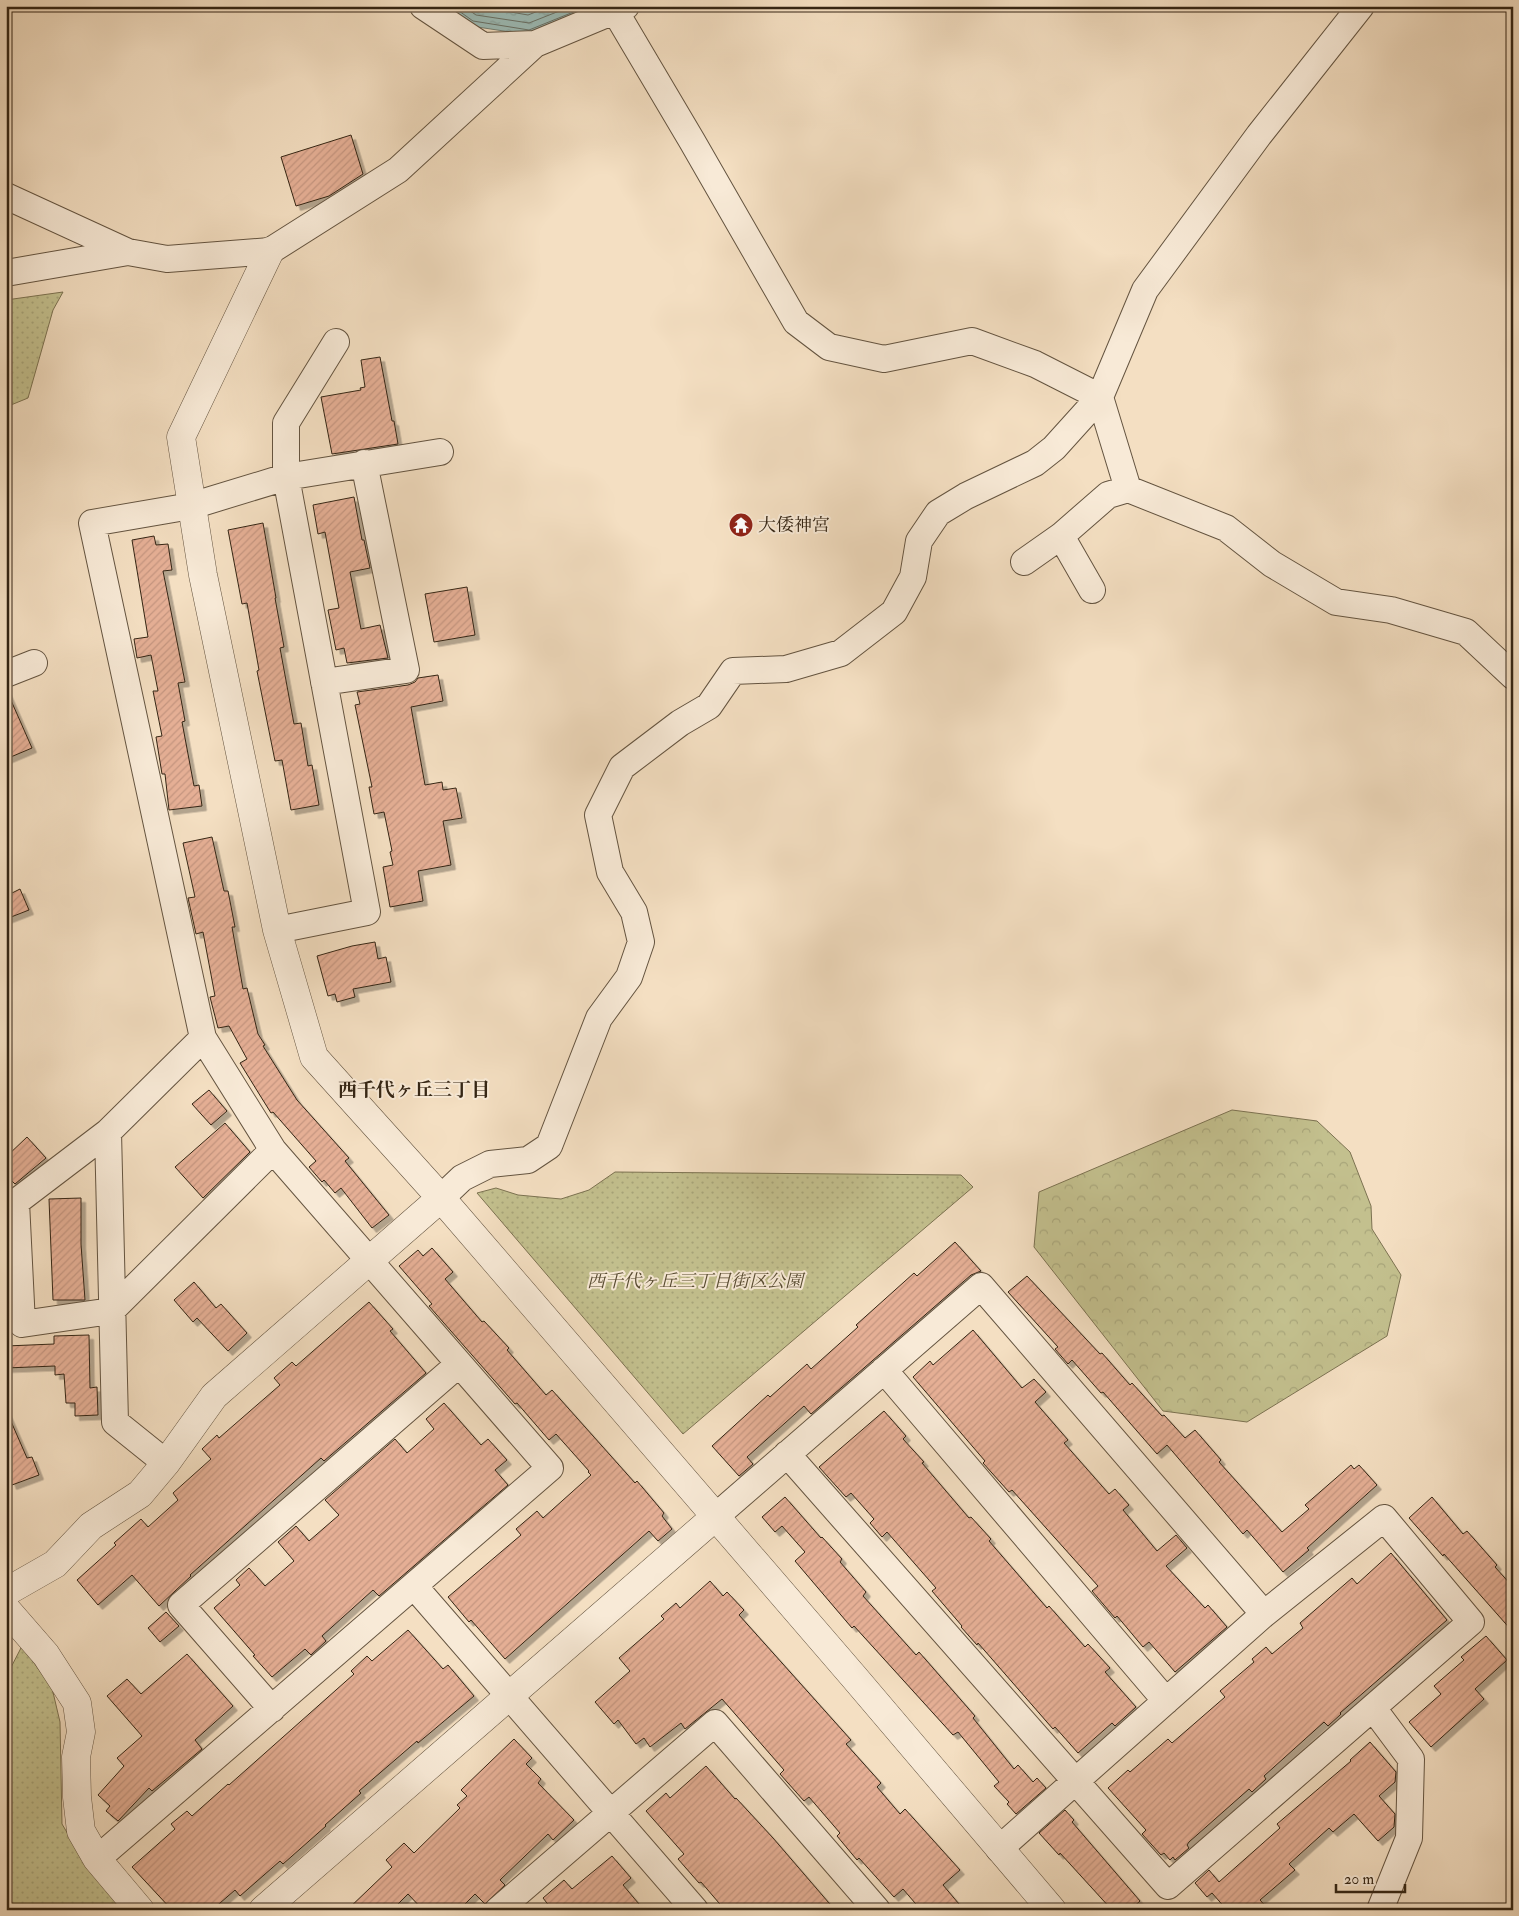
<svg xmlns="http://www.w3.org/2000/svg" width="1519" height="1916" font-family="'IM FELL Double Pica','Noto Serif JP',serif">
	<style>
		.forest { fill: url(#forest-crowns); stroke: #7c7251 }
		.park { fill: url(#park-dots); stroke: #7c7251 }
		.water { fill: url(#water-ripples); stroke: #728076 }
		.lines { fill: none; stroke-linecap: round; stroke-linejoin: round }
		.shore { stroke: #687066; stroke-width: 1 }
		.building { fill: url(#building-hatch); stroke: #342514; filter: url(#shadow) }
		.minor-casing { stroke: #645440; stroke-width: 28 }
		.tertiary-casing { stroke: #645440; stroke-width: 29 }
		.minor { stroke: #f8ead7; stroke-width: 26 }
		.tertiary { stroke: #f8ead7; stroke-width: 28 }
		.labels { text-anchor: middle; stroke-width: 4; stroke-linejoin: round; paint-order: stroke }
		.poi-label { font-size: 18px; fill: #342514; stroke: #f8ead7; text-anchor: start }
		.park-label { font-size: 18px; font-style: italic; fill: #584c32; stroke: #f8ead7 }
		.neighbourhood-label { font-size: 19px; font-weight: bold; fill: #342514; stroke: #f8ead7 }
	</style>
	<defs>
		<pattern id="forest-crowns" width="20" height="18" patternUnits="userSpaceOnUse" patternTransform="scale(1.25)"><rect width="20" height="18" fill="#c3c08e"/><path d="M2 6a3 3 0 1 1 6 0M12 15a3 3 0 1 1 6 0" fill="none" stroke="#a8a57a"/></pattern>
		<pattern id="park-dots" width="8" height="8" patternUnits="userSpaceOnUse" patternTransform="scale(1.25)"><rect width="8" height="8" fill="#c3c08e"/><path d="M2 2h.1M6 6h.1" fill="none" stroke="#a8a57a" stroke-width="1.8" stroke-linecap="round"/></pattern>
		<pattern id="water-ripples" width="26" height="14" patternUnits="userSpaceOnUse" patternTransform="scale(1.25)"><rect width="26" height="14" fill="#9cbcb7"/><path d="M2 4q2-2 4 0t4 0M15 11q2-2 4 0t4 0" fill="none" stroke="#87a19c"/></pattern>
		<pattern id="building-hatch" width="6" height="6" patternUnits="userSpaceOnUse" patternTransform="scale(1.25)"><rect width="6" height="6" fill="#e5af95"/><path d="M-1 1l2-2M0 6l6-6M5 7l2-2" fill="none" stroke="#c59680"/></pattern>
		<filter id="shadow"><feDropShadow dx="4.5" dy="4.5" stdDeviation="0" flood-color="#0004"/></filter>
	</defs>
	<rect width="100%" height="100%" fill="#f4dfc2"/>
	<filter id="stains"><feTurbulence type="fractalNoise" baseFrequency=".004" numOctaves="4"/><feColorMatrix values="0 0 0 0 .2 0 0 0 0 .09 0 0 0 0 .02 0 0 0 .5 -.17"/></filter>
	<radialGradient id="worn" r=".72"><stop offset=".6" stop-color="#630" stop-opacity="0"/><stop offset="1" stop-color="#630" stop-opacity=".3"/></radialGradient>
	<!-- forest -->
	<path class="forest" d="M 1232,1110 L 1317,1121 L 1350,1152 L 1371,1206 L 1372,1229 L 1401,1275 L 1387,1336 L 1247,1422 L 1163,1411 L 1034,1247 L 1039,1192 Z"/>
	<!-- park -->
	<path class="park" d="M 63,292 L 53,310 L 28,398 L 6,407 L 6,300 Z
		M 615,1172 L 961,1175 L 973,1187 L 683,1434 L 477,1193 L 496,1188 L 518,1195 L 561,1199 L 589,1190 Z
		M 22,1646 L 52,1688 L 60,1722 L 62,1824 L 78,1851 L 125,1910 L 6,1910 L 6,1677 Z"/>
	<!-- water -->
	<path class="water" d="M 443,6 L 602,6 L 530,35 L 471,26 Z"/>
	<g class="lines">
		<!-- shore -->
		<path class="shore" d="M 452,6 L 473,21 L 529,30 L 576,11
			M 463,6 L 476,15 L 529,23 L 572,6
			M 476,6 L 528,15 L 551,6"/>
	</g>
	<!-- building -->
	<path class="building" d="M 351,135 L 363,174 L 329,196 L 296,206 L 281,157 Z
		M 380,357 L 392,421 L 394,421 L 398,444 L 332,454 L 321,397 L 361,390 L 360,388 L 365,387 L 361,360 Z
		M 354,497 L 362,540 L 364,540 L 370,568 L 350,572 L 361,629 L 380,625 L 388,658 L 347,663 L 344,648 L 336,650 L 328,610 L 339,608 L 325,532 L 318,534 L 313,505 Z
		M 263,523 L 276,598 L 275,598 L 284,647 L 280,648 L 294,724 L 301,723 L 308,766 L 312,765 L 319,805 L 291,810 L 282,760 L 275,761 L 257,671 L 259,670 L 247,603 L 242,604 L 228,530 Z
		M 154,536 L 156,545 L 168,544 L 172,570 L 163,571 L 185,682 L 178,683 L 185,721 L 182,722 L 194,786 L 199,785 L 202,806 L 169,810 L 165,774 L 162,774 L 156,737 L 162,736 L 153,691 L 158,691 L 151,655 L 137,658 L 134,639 L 148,637 L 132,540 Z
		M 467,587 L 475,635 L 434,642 L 425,594 Z
		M 438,675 L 443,701 L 411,707 L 425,785 L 442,782 L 443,790 L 456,788 L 462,818 L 443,821 L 451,865 L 418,871 L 423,901 L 390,907 L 383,867 L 393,865 L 390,852 L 392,851 L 384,812 L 374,814 L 369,787 L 372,787 L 355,705 L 360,704 L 357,692 L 408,685 L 415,682 L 418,678 Z
		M 6,689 L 32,748 L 6,759 Z
		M 212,837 L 224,891 L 228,891 L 235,927 L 232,927 L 243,989 L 247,988 L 258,1034 L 265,1045 L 263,1046 L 297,1100 L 349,1158 L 345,1161 L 389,1215 L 372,1228 L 341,1188 L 335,1193 L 324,1180 L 322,1182 L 309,1167 L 316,1161 L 273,1112 L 271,1113 L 261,1097 L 240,1063 L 247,1059 L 229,1026 L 218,1028 L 210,997 L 215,996 L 203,932 L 196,934 L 188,898 L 195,897 L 183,843 Z
		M 20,889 L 29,910 L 6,919 L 6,896 Z
		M 375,942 L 378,959 L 386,957 L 391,982 L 353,989 L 355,997 L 337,1002 L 335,994 L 328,996 L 317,956 L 352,946 Z
		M 209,1090 L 227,1111 L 211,1125 L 192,1104 Z
		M 225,1123 L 250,1152 L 203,1198 L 175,1167 Z
		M 27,1137 L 46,1158 L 15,1184 L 6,1175 L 6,1157 Z
		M 81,1198 L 81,1244 L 85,1300 L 53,1300 L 49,1199 Z
		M 955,1242 L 981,1271 L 971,1275 L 811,1414 L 804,1406 L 747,1457 L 753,1464 L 739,1476 L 712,1446 L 768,1395 L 770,1397 L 807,1364 L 811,1369 L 858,1327 L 856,1325 L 914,1273 L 917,1276 Z
		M 432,1248 L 453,1272 L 445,1279 L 482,1322 L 484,1321 L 509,1348 L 507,1350 L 546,1395 L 552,1390 L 635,1483 L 637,1481 L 664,1513 L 662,1516 L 672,1529 L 658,1541 L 649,1531 L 505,1659 L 471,1620 L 469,1622 L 448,1597 L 521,1535 L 516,1529 L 537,1511 L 543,1518 L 591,1475 L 588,1472 L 589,1471 L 556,1434 L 549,1440 L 517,1403 L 515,1404 L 429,1306 L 432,1304 L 399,1266 L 418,1250 L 423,1256 Z
		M 1027,1276 L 1100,1354 L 1102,1353 L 1130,1385 L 1132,1383 L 1162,1416 L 1164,1415 L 1185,1438 L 1195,1430 L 1221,1460 L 1219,1462 L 1282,1532 L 1309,1509 L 1305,1505 L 1351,1465 L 1354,1469 L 1359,1465 L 1377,1485 L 1307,1548 L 1309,1550 L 1283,1572 L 1247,1530 L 1243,1534 L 1167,1445 L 1157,1454 L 1103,1392 L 1101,1393 L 1072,1360 L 1068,1364 L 1055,1349 L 1058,1347 L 1008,1292 Z
		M 194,1282 L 216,1308 L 221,1304 L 247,1333 L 228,1351 L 197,1318 L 193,1322 L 174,1300 Z
		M 369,1302 L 393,1329 L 390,1331 L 426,1373 L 324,1461 L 321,1458 L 190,1575 L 191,1576 L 159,1606 L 132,1575 L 98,1605 L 77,1580 L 116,1545 L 114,1543 L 141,1519 L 148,1527 L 178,1500 L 173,1493 L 211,1459 L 202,1449 L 217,1435 L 219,1438 L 280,1385 L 274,1378 L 292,1362 L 296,1366 Z
		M 973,1330 L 1022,1388 L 1034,1379 L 1046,1392 L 1035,1402 L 1068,1440 L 1064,1443 L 1109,1494 L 1115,1489 L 1129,1505 L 1123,1510 L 1157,1551 L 1176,1535 L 1187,1548 L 1166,1566 L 1205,1608 L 1208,1605 L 1227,1627 L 1175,1672 L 1149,1642 L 1143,1647 L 1117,1616 L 1115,1618 L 1092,1591 L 1098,1586 L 1012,1490 L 1009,1492 L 983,1463 L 985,1461 L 913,1377 L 930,1361 L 933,1365 Z
		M 89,1335 L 90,1388 L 97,1387 L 98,1415 L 75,1416 L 75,1403 L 66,1403 L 64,1374 L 55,1375 L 55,1366 L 6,1368 L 6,1346 L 54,1344 L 54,1336 Z
		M 444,1403 L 481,1445 L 488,1439 L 507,1460 L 495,1470 L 508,1485 L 379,1596 L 373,1590 L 322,1636 L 326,1641 L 311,1655 L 305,1649 L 272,1677 L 253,1656 L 255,1655 L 214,1608 L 240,1585 L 236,1580 L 249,1568 L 265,1586 L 294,1561 L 278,1542 L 296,1526 L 309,1541 L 339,1515 L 325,1500 L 395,1439 L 407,1453 L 434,1429 L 426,1419 Z
		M 6,1410 L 27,1458 L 32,1457 L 39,1475 L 12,1485 L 6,1468 Z
		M 884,1411 L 906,1436 L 903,1439 L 924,1462 L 922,1463 L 969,1518 L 971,1517 L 991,1539 L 989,1541 L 1047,1608 L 1049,1606 L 1085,1647 L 1088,1644 L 1110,1668 L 1105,1672 L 1136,1707 L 1115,1726 L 1112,1723 L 1078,1753 L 1055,1727 L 1053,1729 L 978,1643 L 977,1645 L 961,1627 L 962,1626 L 932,1591 L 936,1588 L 887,1532 L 882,1537 L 870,1523 L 874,1519 L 851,1493 L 846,1497 L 819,1467 Z
		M 785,1497 L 821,1538 L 822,1537 L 842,1559 L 840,1562 L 866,1592 L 863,1596 L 916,1655 L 919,1652 L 975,1716 L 973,1718 L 1014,1769 L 1018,1765 L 1033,1782 L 1037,1778 L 1046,1788 L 1016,1814 L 1007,1804 L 1009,1802 L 994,1786 L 999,1782 L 958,1732 L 953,1735 L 854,1626 L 852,1628 L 795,1561 L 805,1552 L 782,1526 L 775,1532 L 762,1517 Z
		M 1432,1497 L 1463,1534 L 1467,1531 L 1497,1565 L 1495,1567 L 1513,1587 L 1513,1632 L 1444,1554 L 1443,1556 L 1409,1518 Z
		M 1391,1553 L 1447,1620 L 1340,1713 L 1341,1714 L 1328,1726 L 1324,1722 L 1264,1776 L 1266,1779 L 1252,1792 L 1249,1789 L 1189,1842 L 1187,1845 L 1189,1848 L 1175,1860 L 1173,1857 L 1170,1860 L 1164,1853 L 1161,1855 L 1142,1834 L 1146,1830 L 1108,1788 L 1128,1770 L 1130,1772 L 1168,1739 L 1172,1743 L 1225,1697 L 1220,1691 L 1254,1662 L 1252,1659 L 1266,1647 L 1272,1654 L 1303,1628 L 1300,1623 L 1352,1578 L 1357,1584 Z
		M 710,1581 L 723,1596 L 727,1592 L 744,1610 L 739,1615 L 851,1740 L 846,1744 L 881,1783 L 877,1787 L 900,1814 L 905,1809 L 960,1870 L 943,1885 L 964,1910 L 921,1910 L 903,1889 L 894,1897 L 859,1858 L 857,1860 L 837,1836 L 840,1833 L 809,1797 L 804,1801 L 780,1774 L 784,1770 L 722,1699 L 685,1729 L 681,1723 L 650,1747 L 644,1738 L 636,1744 L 618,1720 L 614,1724 L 595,1702 L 630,1671 L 619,1658 L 664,1619 L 661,1616 L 676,1603 L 680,1608 Z
		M 166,1612 L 179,1626 L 160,1642 L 148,1628 Z
		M 408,1630 L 443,1669 L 448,1665 L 474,1696 L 418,1743 L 417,1741 L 359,1791 L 361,1793 L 325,1825 L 326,1826 L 283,1864 L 280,1861 L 240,1896 L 235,1890 L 212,1910 L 172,1910 L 132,1867 L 175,1829 L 171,1824 L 187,1811 L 192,1816 L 228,1784 L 229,1785 L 354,1674 L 351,1671 L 367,1656 L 372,1661 Z
		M 1486,1636 L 1507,1660 L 1475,1689 L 1484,1699 L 1431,1747 L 1409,1722 L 1441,1694 L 1434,1686 L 1464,1660 L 1461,1657 Z
		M 187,1654 L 233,1706 L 195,1740 L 202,1749 L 152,1791 L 149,1788 L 118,1821 L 106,1811 L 110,1806 L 98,1795 L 124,1766 L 117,1758 L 142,1736 L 107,1696 L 127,1679 L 141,1694 Z
		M 514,1739 L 532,1758 L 526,1764 L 541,1779 L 538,1783 L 574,1820 L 553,1840 L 548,1834 L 500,1880 L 505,1885 L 485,1904 L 475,1894 L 459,1910 L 423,1910 L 408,1894 L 392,1910 L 347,1910 L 392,1867 L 386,1860 L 404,1843 L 414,1853 L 460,1808 L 457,1805 L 467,1796 L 461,1790 Z
		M 1370,1742 L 1396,1772 L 1395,1782 L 1379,1796 L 1395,1814 L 1394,1827 L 1378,1841 L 1354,1814 L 1333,1832 L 1329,1828 L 1289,1864 L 1295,1870 L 1260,1900 L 1269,1910 L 1227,1910 L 1212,1893 L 1207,1897 L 1195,1883 L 1209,1870 L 1219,1882 L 1280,1828 L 1277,1824 L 1351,1761 L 1350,1760 Z
		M 706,1766 L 735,1799 L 736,1798 L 773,1838 L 835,1910 L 725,1910 L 701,1882 L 699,1883 L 678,1859 L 684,1854 L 646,1811 L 666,1793 L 670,1798 Z
		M 1065,1810 L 1074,1820 L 1072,1822 L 1140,1901 L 1130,1910 L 1112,1910 L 1060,1853 L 1059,1855 L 1039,1833 Z
		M 612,1856 L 631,1878 L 623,1885 L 644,1910 L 548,1910 L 550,1907 L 543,1898 L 564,1880 L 572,1889 Z"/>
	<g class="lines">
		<defs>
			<path id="minor" d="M 423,6 L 483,46 L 535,44
				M 1361,6 L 1259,135 L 1145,290 L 1100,397 L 1128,489 L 1226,528 L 1272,564 L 1336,602 L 1391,610 L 1466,632 L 1513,676
				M 6,196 L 128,252 L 167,259 L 270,251 L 398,170 L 535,44 L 626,6
				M 6,273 L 128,252
				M 1061,536 L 1092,590
				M 1024,562 L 1061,536 L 1108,495 L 1128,489
				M 6,674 L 34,663
				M 324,682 L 406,670 L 364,463
				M 277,930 L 367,912 L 286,477 L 286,423 L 336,342
				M 203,1038 L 108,1132 L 16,1202 L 22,1324 L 111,1311 L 273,1150
				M 108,1132 L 115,1422 L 166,1463
				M 441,1198 L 462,1178 L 490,1164 L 528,1160 L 549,1146 L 599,1018 L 629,977 L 641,942 L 634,912 L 610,872 L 598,815 L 622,767 L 680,723 L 709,706 L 733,671 L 786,669 L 841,653 L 894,612 L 913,577 L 919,541 L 938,513 L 966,496 L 1035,463 L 1054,448 L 1100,397 L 1035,364 L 972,341 L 884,359 L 829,347 L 796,322 L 692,141 L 615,11
				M 884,1370 L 1166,1701
				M 787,1454 L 1168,1886 L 1471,1622 L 1384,1518 L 1264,1614 L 999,1849
				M 715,1517 L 981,1286 L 1264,1614
				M 414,1586 L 695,1910
				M 1373,1708 L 1411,1759 L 1409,1838 L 1380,1910
				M 272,1709 L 181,1605 L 459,1364
				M 97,1859 L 550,1468 L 273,1150 L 203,1038 L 92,523 L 191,506 L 286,477 L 440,452
				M 498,1910 L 715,1723 L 877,1910"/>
			<path id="tertiary" d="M 270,251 L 181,437 L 203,575 L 277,930 L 314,1057 L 441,1198 L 854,1677 L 1052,1910
				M 6,1592 L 55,1564 L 91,1526 L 140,1494 L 166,1463 L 214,1396 L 441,1198
				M 6,1609 L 46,1655 L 77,1703 L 81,1732 L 76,1757 L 77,1797 L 81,1831 L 97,1859 L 140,1910
				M 263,1910 L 715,1517"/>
		</defs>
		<!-- minor casing -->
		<use href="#minor" class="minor-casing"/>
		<!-- tertiary casing -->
		<use href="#tertiary" class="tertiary-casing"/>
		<!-- minor -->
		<use href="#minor" class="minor"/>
		<!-- tertiary -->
		<use href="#tertiary" class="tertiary"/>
	</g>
	<!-- icons -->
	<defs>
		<symbol id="temple-disc" viewBox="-11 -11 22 22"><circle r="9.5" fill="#8f2418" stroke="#f8ead7"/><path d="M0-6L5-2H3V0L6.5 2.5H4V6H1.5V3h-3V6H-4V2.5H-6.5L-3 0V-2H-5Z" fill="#fff"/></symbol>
	</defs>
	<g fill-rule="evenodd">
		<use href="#temple-disc" x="727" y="511" width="28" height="28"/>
	</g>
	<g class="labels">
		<!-- poi labels -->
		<g class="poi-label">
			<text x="758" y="531">大倭神宮</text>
		</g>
		<!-- park labels -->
		<g class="park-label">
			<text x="695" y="1287">西千代ヶ丘三丁目街区公園</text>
		</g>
		<!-- neighbourhood labels -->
		<g class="neighbourhood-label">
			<text x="414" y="1096">西千代ヶ丘三丁目</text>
		</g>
	</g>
	<!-- margin -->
	<rect width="1519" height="1916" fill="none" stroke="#f4dfc2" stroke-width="25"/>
	<rect x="8" y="8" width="1504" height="1901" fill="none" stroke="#342514" stroke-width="2.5"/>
	<rect x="12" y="12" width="1494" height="1891" fill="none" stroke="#342514"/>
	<!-- scale -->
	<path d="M1336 1884v8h69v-8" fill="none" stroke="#342514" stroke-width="2.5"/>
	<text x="1344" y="1884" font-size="15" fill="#342514" stroke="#f8ead7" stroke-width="4" paint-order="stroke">20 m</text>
	<rect width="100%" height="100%" filter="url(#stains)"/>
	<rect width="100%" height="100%" fill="url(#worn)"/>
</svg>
